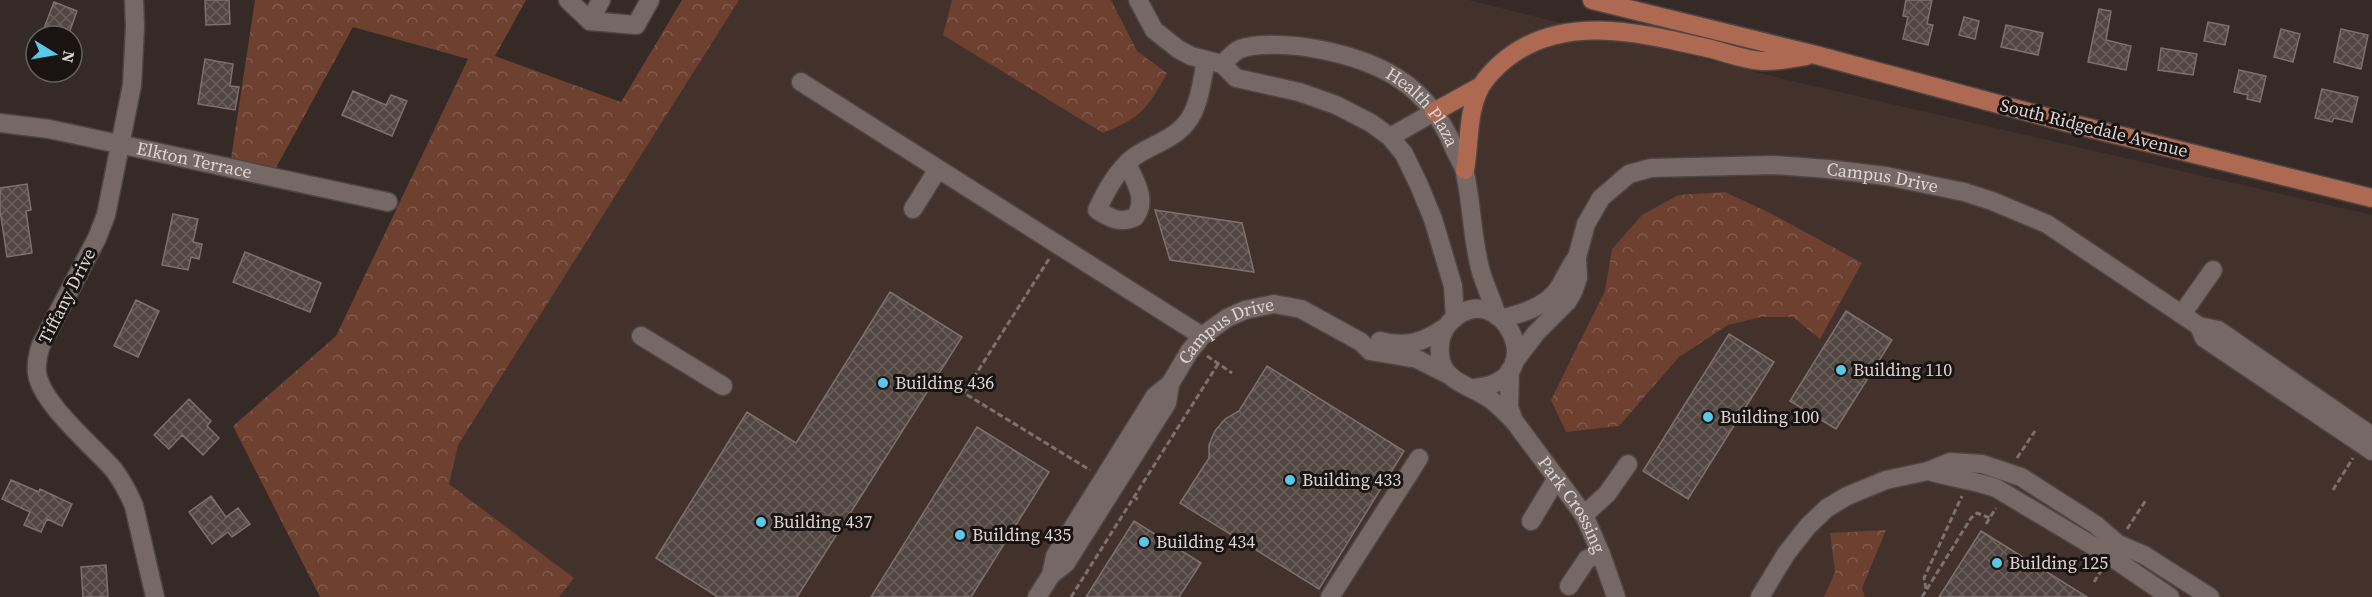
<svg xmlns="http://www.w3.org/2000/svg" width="2372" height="597" font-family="'Source Serif 4',serif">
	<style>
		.built { fill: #43312b }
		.forest { fill: url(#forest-crowns) }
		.building { fill: url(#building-cross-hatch); stroke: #7e716c; stroke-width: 1.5 }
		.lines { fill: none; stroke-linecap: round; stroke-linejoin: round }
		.minor-casing { stroke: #4e4542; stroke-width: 21 }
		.major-casing { stroke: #4e4542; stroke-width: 21 }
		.path { stroke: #7b716e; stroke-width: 3; stroke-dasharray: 6 3; stroke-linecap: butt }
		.minor { stroke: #766965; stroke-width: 18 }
		.major { stroke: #ad6951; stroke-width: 18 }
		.poi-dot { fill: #5bc8e7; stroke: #191312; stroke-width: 2 }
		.labels { text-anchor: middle; stroke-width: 6; stroke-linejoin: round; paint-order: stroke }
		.street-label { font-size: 18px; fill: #ddd5d3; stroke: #191312 }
		.poi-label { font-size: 18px; fill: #ddd5d3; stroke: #191312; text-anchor: start }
	</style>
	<defs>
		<pattern id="forest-crowns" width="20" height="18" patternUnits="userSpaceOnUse" patternTransform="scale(1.5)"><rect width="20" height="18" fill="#6d4030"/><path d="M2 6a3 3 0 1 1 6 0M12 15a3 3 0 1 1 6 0" fill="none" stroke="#815b4d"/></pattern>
		<pattern id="building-cross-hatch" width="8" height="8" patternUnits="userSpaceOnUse" patternTransform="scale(1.5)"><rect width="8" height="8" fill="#524642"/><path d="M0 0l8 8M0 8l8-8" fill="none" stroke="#6a605c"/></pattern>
	</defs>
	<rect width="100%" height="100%" fill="#352a26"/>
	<!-- built -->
	<path class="built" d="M 682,0 L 1469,0 L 1788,80 L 2372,215 L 2372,597 L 320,597 L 233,426 L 621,103 Z"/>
	<!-- forest -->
	<path class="forest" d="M 255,0 L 526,0 L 495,56 L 621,102 L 682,0 L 739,0 L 458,445 L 449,484 L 574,578 L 559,597 L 320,597 L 233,426 L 336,336 L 468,59 L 353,27 L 271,177 L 230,165 Z
		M 952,0 L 1111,0 L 1137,51 L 1167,73 C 1147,109 1142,117 1103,133 L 943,35 Z
		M 1725,192 L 1770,213 L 1862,263 L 1820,339 L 1793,317 L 1761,317 L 1728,325 L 1679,357 L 1619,426 L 1566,432 L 1551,400 L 1605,291 L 1612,249 L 1642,215 L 1678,195 Z
		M 1886,530 L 1862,588 L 1865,597 L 1824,597 L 1835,572 L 1830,533 Z"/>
	<!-- building -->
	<path class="building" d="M 205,0 L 229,0 L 230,24 L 206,25 Z
		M 1906,0 L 1932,0 L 1927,24 L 1933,25 L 1928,45 L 1903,39 L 1908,17 L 1903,16 Z
		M 54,2 L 77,11 L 68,36 L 41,36 Z
		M 2099,9 L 2111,11 L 2106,40 L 2131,46 L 2126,70 L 2088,62 Z
		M 1964,17 L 1979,21 L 1975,39 L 1959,35 Z
		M 2208,22 L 2229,26 L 2225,45 L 2204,41 Z
		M 2006,25 L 2043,33 L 2038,55 L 2001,47 Z
		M 2281,29 L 2300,34 L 2293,62 L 2274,57 Z
		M 2341,29 L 2368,35 L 2361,69 L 2334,62 Z
		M 2161,48 L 2197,54 L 2193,75 L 2158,70 Z
		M 205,59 L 233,64 L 230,86 L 239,87 L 235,110 L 198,104 Z
		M 2239,70 L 2266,76 L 2260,102 L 2247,99 L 2248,95 L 2234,92 Z
		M 2322,89 L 2358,97 L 2352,122 L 2334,118 L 2332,122 L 2315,118 Z
		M 353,91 L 386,105 L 391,95 L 407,101 L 392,136 L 342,115 Z
		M 27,184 L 31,210 L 26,211 L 32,253 L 7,257 L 0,210 L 0,188 Z
		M 1155,210 L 1242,223 L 1254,272 L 1170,260 Z
		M 173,214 L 198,219 L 193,242 L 202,244 L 199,259 L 191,257 L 188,270 L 162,265 Z
		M 245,252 L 321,283 L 310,312 L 233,282 Z
		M 890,292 L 962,337 L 797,597 L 718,597 L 656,558 L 747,412 L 796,443 Z
		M 136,300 L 159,311 L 138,357 L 114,346 Z
		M 1846,311 L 1892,340 L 1836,429 L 1790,401 Z
		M 1729,334 L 1774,362 L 1688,499 L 1643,471 Z
		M 1267,366 L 1404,451 L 1319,589 L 1180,503 L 1209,458 L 1209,445 L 1215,431 L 1225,419 L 1239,411 Z
		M 189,399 L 211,421 L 207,426 L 219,438 L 203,455 L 182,435 L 169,449 L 154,435 Z
		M 977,427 L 1049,472 L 971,597 L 871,597 Z
		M 11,480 L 39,492 L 40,489 L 72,504 L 62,526 L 47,519 L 41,532 L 24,525 L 30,512 L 2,499 Z
		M 211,496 L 226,517 L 238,508 L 250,524 L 232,537 L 228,532 L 212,544 L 189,512 Z
		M 1134,521 L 1201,563 L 1179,597 L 1086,597 Z
		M 1981,531 L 2087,597 L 1939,597 Z
		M 106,565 L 108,597 L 83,597 L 81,567 Z"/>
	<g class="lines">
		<defs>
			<g id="minor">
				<path d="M 134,0 L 135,27 L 132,85 L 106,215 L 97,238 L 41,345 C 38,354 36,363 37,373 C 41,403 93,446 114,470 C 122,481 129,494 134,506 L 155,597"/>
				<path d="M 568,0 L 590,21 L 636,25 L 650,0"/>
				<path d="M 1138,0 L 1154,30 L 1178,49 L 1191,56 L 1222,64 L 1236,78 L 1299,92 L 1336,105 L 1371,123 L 1390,137 L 1404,154 L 1419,185 L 1433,219 L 1453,286 L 1455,318"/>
				<path d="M 590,21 L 601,0"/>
				<path id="s1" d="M 1222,64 C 1227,60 1233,52 1240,49 C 1258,42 1298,45 1317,49 C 1381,61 1428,85 1454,148 C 1457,156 1464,165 1465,173 C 1472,205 1472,237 1480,268 C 1484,284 1492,299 1497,316"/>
				<path d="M 801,82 L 1202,336"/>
				<path id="s2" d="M 0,123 L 49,129 L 388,202"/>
				<path d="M 1390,137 L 1434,112"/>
				<path d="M 1127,164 C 1135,181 1148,200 1135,217 C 1120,224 1110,218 1097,210 C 1106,191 1117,170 1134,157 C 1152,144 1177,139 1190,118 C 1200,102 1202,79 1206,61"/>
				<path d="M 913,209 L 938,169"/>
				<path d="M 2182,314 L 2213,270"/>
				<path d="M 1502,318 C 1522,314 1549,305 1560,286 C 1566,276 1570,266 1577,257"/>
				<path d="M 2199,326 L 2204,338 L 2372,451"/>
				<path d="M 641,336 L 723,386"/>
				<path d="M 1380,341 C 1407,348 1424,342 1446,327"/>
				<path id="s3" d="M 1514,362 L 1536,333 L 1567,302 L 1573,292 L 1578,278 L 1577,257 L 1586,224 L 1601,198 L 1629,174 L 1651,168 L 1774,165 L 1828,169 L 1886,176 L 1964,192 L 1992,201 L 2047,224 L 2199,326 L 2218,330 L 2372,436"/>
				<path id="s4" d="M 1510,370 L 1509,407 L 1514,421 L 1584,515 L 1601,554 L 1616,597"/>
				<path d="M 1473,388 C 1557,383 1500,271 1450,322 C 1440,333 1438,347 1441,361 C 1447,383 1474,387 1490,399 C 1499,405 1506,414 1514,421"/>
				<path d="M 1928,471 C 1951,478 1973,480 1996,488 L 2110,556 L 2170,597"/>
				<path d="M 1584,515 L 1607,494 L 1628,464"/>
				<path d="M 1531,521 L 1557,478"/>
				<path id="s5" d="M 1051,575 L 1066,563 L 1167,403 L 1170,384 L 1189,352 L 1202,336 L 1227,318 L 1245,310 L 1274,304 L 1301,309 L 1361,342 L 1370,351 L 1417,359 L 1449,375"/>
				<path d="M 1569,586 L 1587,559 L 1601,554"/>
				<path d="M 1037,597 L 1051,575 L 1055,556 L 1104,478 L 1155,396 L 1170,384"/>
				<path d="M 1330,597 L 1419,458"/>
				<path d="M 1760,597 L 1786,554 L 1808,526 L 1827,508 L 1847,496 L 1886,480 L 1928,471 L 1950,462 L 1982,464 L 2021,477 L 2096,525 L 2118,544 L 2144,555 L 2210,597"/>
			</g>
			<path id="major" d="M 1592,0 L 1816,55 L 2065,122 L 2372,198
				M 1434,112 L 1481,86
				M 1465,170 C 1470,142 1467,111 1481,86 C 1488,75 1496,67 1506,59 C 1564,13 1641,33 1707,48 C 1725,52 1747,61 1765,61 C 1778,61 1793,58 1806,56"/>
		</defs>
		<!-- minor casing -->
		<use href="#minor" class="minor-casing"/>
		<!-- major casing -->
		<use href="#major" class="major-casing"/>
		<!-- path -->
		<path class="path" d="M 1049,259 L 964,393 L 1090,470
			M 1207,356 L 1232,373
			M 2017,458 L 2035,431
			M 2333,490 L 2353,458
			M 1133,496 L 1140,501
			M 1986,524 L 1996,508
			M 2127,529 L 2146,500
			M 2094,582 L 2101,571
			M 1926,589 L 1924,578 L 1962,496
			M 1071,597 L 1218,364
			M 1922,597 L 1971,518 L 1977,513 L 1990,518"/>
		<!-- minor -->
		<use href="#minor" class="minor"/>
		<!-- major -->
		<use href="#major" class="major"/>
	</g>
	<!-- markers -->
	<g class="poi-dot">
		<circle cx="1841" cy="370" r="6"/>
		<circle cx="883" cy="383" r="6"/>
		<circle cx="1708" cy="417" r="6"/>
		<circle cx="1290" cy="480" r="6"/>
		<circle cx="761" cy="522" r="6"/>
		<circle cx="960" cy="535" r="6"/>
		<circle cx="1144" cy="542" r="6"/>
		<circle cx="1997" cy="563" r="6"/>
	</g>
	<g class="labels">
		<!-- street labels -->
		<g class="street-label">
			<text dy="6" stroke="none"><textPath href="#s1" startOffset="226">Health Plaza</textPath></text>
			<text transform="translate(2094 128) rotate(14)" y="6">South Ridgedale Avenue</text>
			<text dy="6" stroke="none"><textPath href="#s2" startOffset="198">Elkton Terrace</textPath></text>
			<text dy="6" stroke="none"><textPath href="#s3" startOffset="484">Campus Drive</textPath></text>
			<text transform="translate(67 296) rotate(-63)" y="6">Tiffany Drive</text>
			<text dy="6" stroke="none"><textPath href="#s5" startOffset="309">Campus Drive</textPath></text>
			<text dy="6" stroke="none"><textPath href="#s4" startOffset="154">Park Crossing</textPath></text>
		</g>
		<!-- poi labels -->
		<g class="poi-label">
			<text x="1853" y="376">Building 110</text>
			<text x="895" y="389">Building 436</text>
			<text x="1720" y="423">Building 100</text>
			<text x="1302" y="486">Building 433</text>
			<text x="773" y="528">Building 437</text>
			<text x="972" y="541">Building 435</text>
			<text x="1156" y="548">Building 434</text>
			<text x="2009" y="569">Building 125</text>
		</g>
	</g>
	<!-- north arrow -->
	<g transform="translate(54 54) rotate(101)"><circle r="28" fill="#191312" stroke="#67615f" stroke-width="1.5"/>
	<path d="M0-4.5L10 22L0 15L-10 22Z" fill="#5bc8e7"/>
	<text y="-9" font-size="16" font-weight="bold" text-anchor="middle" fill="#ddd5d3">N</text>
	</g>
</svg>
